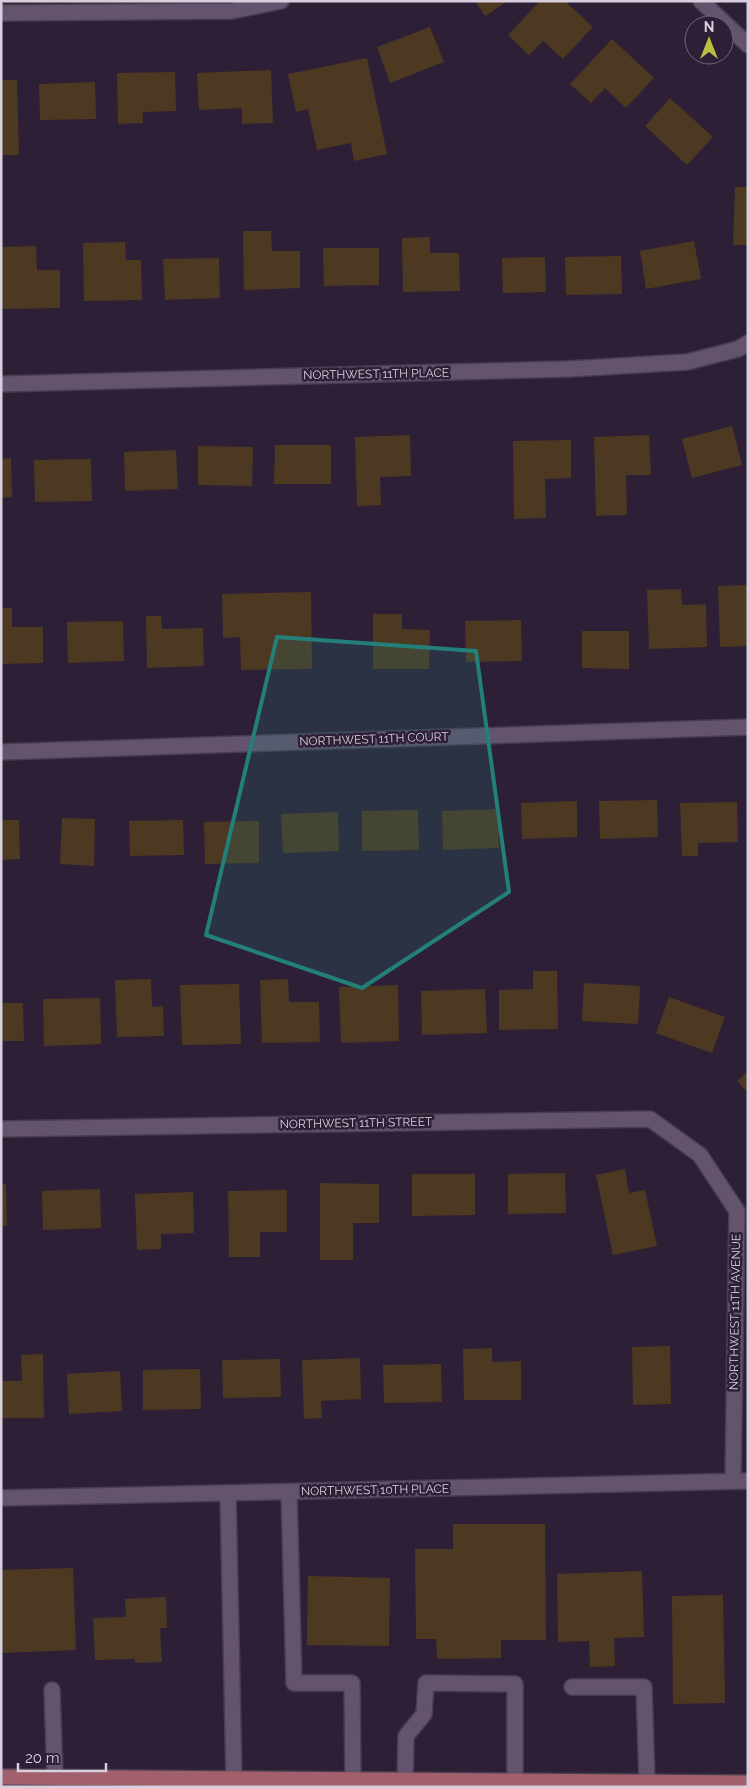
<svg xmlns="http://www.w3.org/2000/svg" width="749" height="1788" font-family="Raleway,sans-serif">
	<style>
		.building { fill: #4d3822 }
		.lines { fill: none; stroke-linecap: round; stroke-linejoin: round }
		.minor-casing { stroke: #483c4f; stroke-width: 18 }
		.major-casing { stroke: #483c4f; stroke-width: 18 }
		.minor { stroke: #63536d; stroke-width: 15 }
		.major { stroke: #a1606b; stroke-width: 15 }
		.marked { fill: #237f79; fill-opacity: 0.2; stroke: #237f79; stroke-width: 4; stroke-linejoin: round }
		.labels { text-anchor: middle; stroke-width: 5; stroke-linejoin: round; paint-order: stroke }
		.street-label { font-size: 12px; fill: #d8cfde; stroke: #2d2036 }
	</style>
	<rect width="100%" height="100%" fill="#2d2036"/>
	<!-- building -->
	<path class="building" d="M 475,1 L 508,1 L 485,16 Z
		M 540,1 L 565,1 L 593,27 L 563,59 L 543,41 L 529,55 L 508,35 Z
		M 430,27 L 444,62 L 390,83 L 377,47 Z
		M 612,39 L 654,78 L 626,108 L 605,88 L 591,103 L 570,84 Z
		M 367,58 L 387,154 L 354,161 L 351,143 L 317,150 L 308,109 L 296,112 L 288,74 Z
		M 271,70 L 273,123 L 242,124 L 242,108 L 199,110 L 197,73 Z
		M 175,72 L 176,111 L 143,112 L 143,123 L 118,124 L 117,73 Z
		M 1,80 L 17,80 L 19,155 L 1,155 Z
		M 95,82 L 96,119 L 40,120 L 39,84 Z
		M 670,98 L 713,137 L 687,165 L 645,126 Z
		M 735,187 L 748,187 L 748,245 L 733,245 Z
		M 243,231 L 271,231 L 272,251 L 300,251 L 300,288 L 244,290 Z
		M 430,237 L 430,253 L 459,253 L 460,291 L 403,292 L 402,238 Z
		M 694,241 L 701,279 L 646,289 L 640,251 Z
		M 125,242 L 126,260 L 141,260 L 142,300 L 84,301 L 83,243 Z
		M 36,246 L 37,270 L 60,270 L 60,308 L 2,309 L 1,247 Z
		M 323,248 L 379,248 L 379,285 L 324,286 Z
		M 621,256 L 622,294 L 566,295 L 565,257 Z
		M 545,257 L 546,292 L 503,293 L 502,258 Z
		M 219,258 L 220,298 L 165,300 L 163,259 Z
		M 732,426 L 742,465 L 692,478 L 682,439 Z
		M 410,435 L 411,476 L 380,477 L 381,505 L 357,506 L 355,437 Z
		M 649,435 L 651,475 L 626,475 L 627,515 L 596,516 L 594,437 Z
		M 571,440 L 571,478 L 545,479 L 546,518 L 514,519 L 513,441 Z
		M 275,445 L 331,445 L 331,484 L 274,484 Z
		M 198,446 L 253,447 L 252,486 L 198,485 Z
		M 176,450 L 178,489 L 125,491 L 124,452 Z
		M 11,458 L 12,497 L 1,498 L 1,459 Z
		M 91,459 L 92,501 L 35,502 L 34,460 Z
		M 748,585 L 748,646 L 720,647 L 718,586 Z
		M 681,589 L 682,605 L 706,604 L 707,647 L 649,649 L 647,590 Z
		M 311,592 L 312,669 L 241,670 L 240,637 L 223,638 L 222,594 Z
		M 1,608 L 12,608 L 12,627 L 43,627 L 43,663 L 1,664 Z
		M 373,614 L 402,614 L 402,629 L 430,630 L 429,669 L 373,669 Z
		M 146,616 L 161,616 L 162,629 L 203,628 L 204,666 L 147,668 Z
		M 521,620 L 522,661 L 466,662 L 465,621 Z
		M 123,621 L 124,661 L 68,663 L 67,622 Z
		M 582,631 L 629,631 L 629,669 L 582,668 Z
		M 657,800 L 658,837 L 600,839 L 599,801 Z
		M 577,801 L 577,837 L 522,839 L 521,803 Z
		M 737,802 L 738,842 L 698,843 L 698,856 L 682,856 L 680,803 Z
		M 498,809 L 499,848 L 443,850 L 442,811 Z
		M 418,810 L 419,850 L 362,851 L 362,811 Z
		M 338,812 L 339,851 L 283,853 L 281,814 Z
		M 62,818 L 95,819 L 94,866 L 60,864 Z
		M 1,820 L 19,820 L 20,859 L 1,860 Z
		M 183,820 L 184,855 L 130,856 L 129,821 Z
		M 259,821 L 259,863 L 205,864 L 204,822 Z
		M 533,971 L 557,971 L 558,1029 L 499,1030 L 499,990 L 533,989 Z
		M 151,979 L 152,1007 L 163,1006 L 164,1036 L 117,1037 L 115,980 Z
		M 288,979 L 289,1002 L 319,1002 L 320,1042 L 262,1043 L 260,980 Z
		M 584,983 L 640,986 L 638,1024 L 582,1021 Z
		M 239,984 L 241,1044 L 182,1045 L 180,985 Z
		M 398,985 L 399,1041 L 341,1043 L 339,987 Z
		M 485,989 L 487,1033 L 422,1035 L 421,991 Z
		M 669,997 L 725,1017 L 712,1053 L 656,1033 Z
		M 100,998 L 101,1044 L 44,1046 L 43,999 Z
		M 1,1003 L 23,1003 L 24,1041 L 1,1041 Z
		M 748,1071 L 748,1093 L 737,1081 Z
		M 625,1169 L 629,1193 L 645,1190 L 657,1246 L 613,1255 L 596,1175 Z
		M 565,1173 L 566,1213 L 508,1214 L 508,1174 Z
		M 412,1174 L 475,1174 L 475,1215 L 412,1216 Z
		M 320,1183 L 379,1184 L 379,1223 L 353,1223 L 353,1260 L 320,1260 Z
		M 1,1184 L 6,1184 L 7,1226 L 1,1226 Z
		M 100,1189 L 101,1228 L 43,1230 L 42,1191 Z
		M 287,1190 L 287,1232 L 260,1232 L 260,1257 L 229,1257 L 228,1191 Z
		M 193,1192 L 194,1233 L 161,1234 L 161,1249 L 137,1250 L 135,1194 Z
		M 670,1346 L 671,1404 L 633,1405 L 632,1347 Z
		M 492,1348 L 492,1362 L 521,1361 L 521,1400 L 464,1400 L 463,1349 Z
		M 43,1354 L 44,1418 L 1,1418 L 1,1381 L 22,1381 L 21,1355 Z
		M 360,1358 L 361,1399 L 321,1401 L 322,1418 L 304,1419 L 302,1360 Z
		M 280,1359 L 281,1397 L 223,1398 L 222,1360 Z
		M 441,1364 L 442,1402 L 384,1403 L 383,1365 Z
		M 200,1369 L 201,1409 L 143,1410 L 143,1370 Z
		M 120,1371 L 122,1411 L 69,1414 L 67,1374 Z
		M 453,1524 L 545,1524 L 546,1640 L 501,1640 L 501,1658 L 437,1659 L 436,1639 L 416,1639 L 415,1549 L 453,1549 Z
		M 73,1568 L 76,1650 L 1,1653 L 1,1570 Z
		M 642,1571 L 644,1637 L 614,1638 L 615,1666 L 590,1667 L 589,1641 L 558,1642 L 557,1574 Z
		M 308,1576 L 390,1578 L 389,1646 L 307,1645 Z
		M 723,1595 L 725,1703 L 673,1704 L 672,1596 Z
		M 166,1597 L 167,1628 L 160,1628 L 162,1662 L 135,1663 L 135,1659 L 95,1660 L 93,1618 L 126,1617 L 125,1599 Z"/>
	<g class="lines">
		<defs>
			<path id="minor" d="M 701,1 L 748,45
				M 1,13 L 232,11 L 281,1
				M 1,384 L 568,369 L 687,362 L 738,349 L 748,343
				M 1,752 L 748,727
				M 1,1129 L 650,1119 L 700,1155 L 737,1211 L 733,1481
				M 289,1492 L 294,1683 L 352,1683 L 353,1780
				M 228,1493 L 234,1779
				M 1,1498 L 748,1481
				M 572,1687 L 644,1687 L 647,1782
				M 52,1690 L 55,1777
				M 405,1780 L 406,1736 L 424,1714 L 426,1683 L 515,1684 L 515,1781"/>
			<path id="major" d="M 1,1777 L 748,1783"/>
		</defs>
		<!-- minor casing -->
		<use href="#minor" class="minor-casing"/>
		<!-- major casing -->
		<use href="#major" class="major-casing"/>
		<!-- minor -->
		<use href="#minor" class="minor"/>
		<!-- major -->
		<use href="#major" class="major"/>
	</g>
	<!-- marked area -->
	<path class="marked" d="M 277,637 L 476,651 L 509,892 L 362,988 L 206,935 Z"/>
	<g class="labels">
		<!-- street labels -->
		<g class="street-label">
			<text transform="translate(376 374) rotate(-1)" y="4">NORTHWEST 11TH PLACE</text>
			<text transform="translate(374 739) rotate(-2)" y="4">NORTHWEST 11TH COURT</text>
			<text transform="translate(356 1123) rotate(-1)" y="4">NORTHWEST 11TH STREET</text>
			<text transform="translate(735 1312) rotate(-89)" y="4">NORTHWEST 11TH AVENUE</text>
			<text transform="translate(375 1490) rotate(-1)" y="4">NORTHWEST 10TH PLACE</text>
		</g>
	</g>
	<!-- border -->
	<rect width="749" height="1788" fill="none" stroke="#d8cfde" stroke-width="5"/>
	<!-- north arrow -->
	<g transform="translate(709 40)"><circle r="24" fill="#2d2036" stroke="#716679"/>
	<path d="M0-4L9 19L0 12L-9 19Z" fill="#bdbf43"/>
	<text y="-8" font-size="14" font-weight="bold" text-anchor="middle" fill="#d8cfde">N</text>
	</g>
	<!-- scale -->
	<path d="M18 1763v8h88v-8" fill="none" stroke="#d8cfde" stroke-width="2.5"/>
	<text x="25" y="1763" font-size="15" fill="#d8cfde" stroke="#2d2036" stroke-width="4" paint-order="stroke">20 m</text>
</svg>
